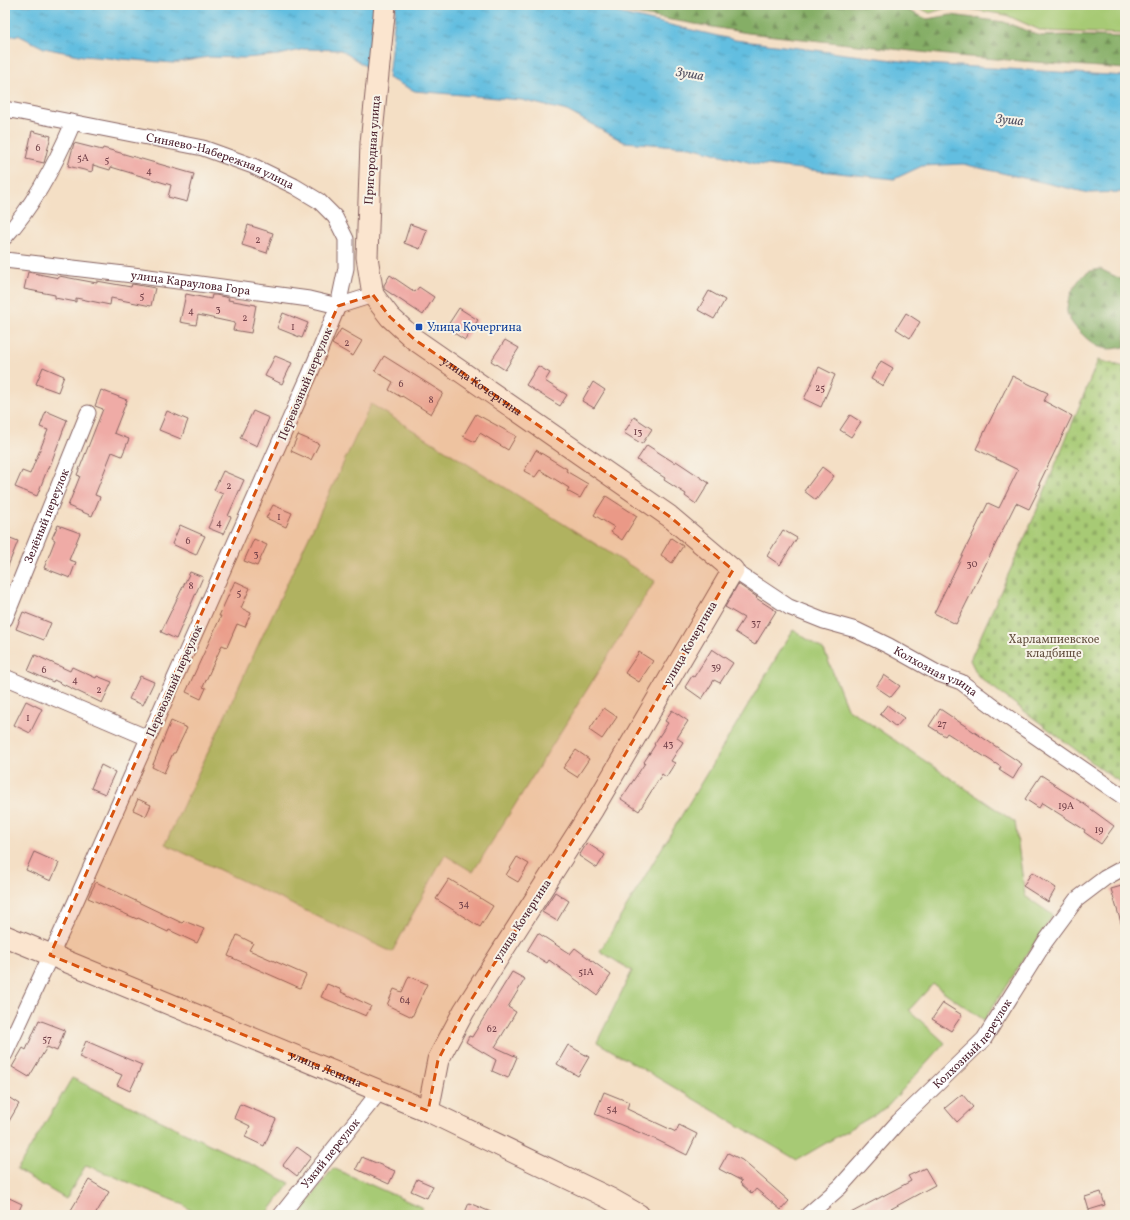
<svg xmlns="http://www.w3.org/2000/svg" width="1130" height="1220" font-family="Vollkorn,serif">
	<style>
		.green { fill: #a7ca74; stroke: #787450 }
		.forest { fill: url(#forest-firs); stroke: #686648 }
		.cemetery { fill: url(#cemetery-stones); stroke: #787450 }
		.water { fill: url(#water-ripples); stroke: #566e86 }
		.building { fill: #efaba6 }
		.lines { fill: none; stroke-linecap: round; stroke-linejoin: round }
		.street-casing { stroke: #866261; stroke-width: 17 }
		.secondary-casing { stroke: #866261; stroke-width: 23 }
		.street { stroke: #fff; stroke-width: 15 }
		.secondary { stroke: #fbe5cf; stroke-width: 21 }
		.marked { fill: #d8530f; fill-opacity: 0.2; stroke: #d8530f; stroke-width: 3; stroke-dasharray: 8 5; stroke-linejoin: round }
		.transit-dot { fill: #1a4fb4; stroke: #f7f3e8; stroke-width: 1.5 }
		.labels { text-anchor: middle; stroke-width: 4; stroke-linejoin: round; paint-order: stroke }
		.number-label { font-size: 10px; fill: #73424a }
		.street-label { font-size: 12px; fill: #4a1f2b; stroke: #f7f3e8 }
		.transit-label { font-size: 12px; fill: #164399; stroke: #f7f3e8; text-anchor: start }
		.park-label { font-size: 12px; fill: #665241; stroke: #f7f3e8 }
		.water-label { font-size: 13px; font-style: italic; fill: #514f61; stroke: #f7f3e8 }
	</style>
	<defs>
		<pattern id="forest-firs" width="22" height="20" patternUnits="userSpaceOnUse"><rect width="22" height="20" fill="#85ae66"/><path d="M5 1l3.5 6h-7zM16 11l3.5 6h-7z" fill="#6f8d54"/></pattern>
		<pattern id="cemetery-stones" width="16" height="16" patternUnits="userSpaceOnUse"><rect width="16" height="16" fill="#a7ca74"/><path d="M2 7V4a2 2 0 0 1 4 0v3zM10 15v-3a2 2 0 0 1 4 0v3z" fill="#91ad65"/></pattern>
		<pattern id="water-ripples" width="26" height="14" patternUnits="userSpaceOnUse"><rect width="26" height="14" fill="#62bee0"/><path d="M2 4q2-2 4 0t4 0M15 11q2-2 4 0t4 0" fill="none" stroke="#539ab6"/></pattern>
	</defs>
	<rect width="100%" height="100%" fill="#f7f3e8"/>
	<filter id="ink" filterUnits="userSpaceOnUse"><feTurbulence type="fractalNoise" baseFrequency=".025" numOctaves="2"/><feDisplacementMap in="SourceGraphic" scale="8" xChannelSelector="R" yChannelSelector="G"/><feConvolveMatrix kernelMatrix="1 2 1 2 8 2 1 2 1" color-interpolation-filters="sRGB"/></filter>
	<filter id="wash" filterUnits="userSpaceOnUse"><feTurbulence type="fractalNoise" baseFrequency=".012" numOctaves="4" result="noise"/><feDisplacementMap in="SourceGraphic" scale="16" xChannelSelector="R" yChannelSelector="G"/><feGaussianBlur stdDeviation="0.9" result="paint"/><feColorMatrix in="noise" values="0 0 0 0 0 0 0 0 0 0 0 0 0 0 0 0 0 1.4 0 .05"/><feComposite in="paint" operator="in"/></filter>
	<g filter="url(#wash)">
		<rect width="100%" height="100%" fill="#f4dfc5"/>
		<!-- green -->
		<path class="green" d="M 913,5 L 1125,5 L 1125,34 L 1042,31 L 1006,15 L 952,6 L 930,13 Z
			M 371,404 L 655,581 L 473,872 L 445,855 L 392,952 L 165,844 Z
			M 793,630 L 824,650 L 847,708 L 1015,822 L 1025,896 L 1053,915 L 984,1020 L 933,984 L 909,1010 L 945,1043 L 886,1108 L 797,1160 L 597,1042 L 632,971 L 600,951 Z
			M 72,1078 L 290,1183 L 266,1215 L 197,1215 L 182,1204 L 86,1165 L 66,1199 L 17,1170 Z
			M 333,1168 L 423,1208 L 417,1215 L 306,1215 L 301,1211 Z"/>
		<!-- forest -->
		<path class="forest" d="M 599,5 L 890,5 L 898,6 L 927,19 L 951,15 L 1004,22 L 1041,36 L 1067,35 L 1125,37 L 1125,69 L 957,56 L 748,33 L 630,13 Z
			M 1100,269 L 1125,281 L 1125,347 C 1118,348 1110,350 1103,348 C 1096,347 1090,341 1085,337 C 1078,330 1069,322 1067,312 C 1066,299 1078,275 1091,271 C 1093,270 1097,270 1100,269 Z"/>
		<!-- cemetery -->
		<path class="cemetery" d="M 1098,360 L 1125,367 L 1125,785 L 1109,775 L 978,676 L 970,660 L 1034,517 Z"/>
		<!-- water -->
		<path class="water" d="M 5,5 L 375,5 L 368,68 L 341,50 L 305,49 L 279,55 L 244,58 L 208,57 L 173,63 L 83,56 L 44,48 L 18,35 L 5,37 Z
			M 396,5 L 584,5 L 735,40 L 925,64 L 1125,76 L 1125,192 L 1089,193 L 963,164 L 922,166 L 894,179 L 756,164 L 691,147 L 624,142 L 567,111 L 522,100 L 415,91 L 388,78 Z"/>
		<g id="blocks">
			<!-- building -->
			<path class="building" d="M 32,131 L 51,136 L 44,163 L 26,159 Z
				M 74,143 L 102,150 L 103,148 L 194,174 L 187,202 L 168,197 L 171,185 L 111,167 L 110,170 L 93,165 L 92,172 L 68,166 Z
				M 410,224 L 427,230 L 420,249 L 404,243 Z
				M 248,225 L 273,233 L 267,253 L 242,245 Z
				M 28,272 L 59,278 L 59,276 L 97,283 L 97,281 L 131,287 L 132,284 L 155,288 L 151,306 L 111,298 L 110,305 L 76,298 L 76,302 L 55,298 L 55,295 L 24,289 Z
				M 390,275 L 415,292 L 419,287 L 434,297 L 423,315 L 384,289 L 384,285 Z
				M 709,291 L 725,300 L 714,319 L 698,310 Z
				M 186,294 L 211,299 L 212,295 L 216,295 L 229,298 L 228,300 L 256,305 L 251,333 L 233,330 L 235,323 L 198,315 L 196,325 L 180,322 Z
				M 459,308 L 478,320 L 465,340 L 446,328 Z
				M 283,313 L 308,323 L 302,338 L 277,328 Z
				M 906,313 L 920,322 L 910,338 L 896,329 Z
				M 341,329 L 362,341 L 353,356 L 332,344 Z
				M 505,340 L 519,348 L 505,370 L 491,361 Z
				M 275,356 L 292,363 L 282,384 L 265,376 Z
				M 384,356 L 443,393 L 431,414 L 402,396 L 401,397 L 389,390 L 393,382 L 375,371 Z
				M 881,361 L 893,368 L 883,386 L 871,379 Z
				M 538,366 L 550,373 L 545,381 L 567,395 L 560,406 L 526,385 Z
				M 43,367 L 64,376 L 58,392 L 36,384 Z
				M 819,367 L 835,375 L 821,407 L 804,399 Z
				M 1012,376 L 1048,393 L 1044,401 L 1072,416 L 1039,484 L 1041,485 L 1029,509 L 1016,503 L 956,624 L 934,613 L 988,503 L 999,508 L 1018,470 L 976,449 Z
				M 593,382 L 605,390 L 594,408 L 582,401 Z
				M 101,390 L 127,400 L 114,433 L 129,439 L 122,456 L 112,452 L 95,495 L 100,497 L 92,516 L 68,506 L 80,476 L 77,475 L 103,409 L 95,406 Z
				M 46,411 L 67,420 L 50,466 L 49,465 L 37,496 L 15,487 L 22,471 L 30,474 L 48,430 L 40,427 Z
				M 167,411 L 188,420 L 181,439 L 159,430 Z
				M 253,411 L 269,418 L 257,446 L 240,438 Z
				M 476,414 L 516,436 L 508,450 L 480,433 L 475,442 L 463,436 Z
				M 850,415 L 861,422 L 851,437 L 840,430 Z
				M 634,417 L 652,429 L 642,444 L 624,433 Z
				M 298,435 L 319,444 L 311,460 L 291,451 Z
				M 647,445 L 675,463 L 676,461 L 709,483 L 696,504 L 685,496 L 686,494 L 664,480 L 665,478 L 637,460 Z
				M 536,450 L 567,469 L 566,471 L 588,484 L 580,498 L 567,491 L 569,488 L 540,470 L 535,477 L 524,471 Z
				M 822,467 L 834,476 L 816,500 L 804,491 Z
				M 223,471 L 244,480 L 228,516 L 231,517 L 223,534 L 208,528 L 223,494 L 214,490 Z
				M 606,496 L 637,516 L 622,540 L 611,532 L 614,527 L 594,515 Z
				M 273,505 L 292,513 L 286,527 L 266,518 Z
				M 58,525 L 80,533 L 69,560 L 76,562 L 70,578 L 44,568 L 55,540 L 52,538 Z
				M 180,525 L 205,536 L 196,555 L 172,544 Z
				M 783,530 L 797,538 L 780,565 L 767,556 Z
				M 5,536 L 18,541 L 6,571 L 5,571 Z
				M 671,538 L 683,546 L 672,563 L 661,555 Z
				M 254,539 L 267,545 L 257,566 L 244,561 Z
				M 190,572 L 203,577 L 176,639 L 161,632 Z
				M 235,581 L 250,588 L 241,608 L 251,613 L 245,627 L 237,624 L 227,647 L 222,645 L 203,687 L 206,688 L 201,699 L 186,692 L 221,616 L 219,616 Z
				M 738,584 L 757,597 L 756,598 L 776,611 L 755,645 L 735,632 L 744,618 L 725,607 Z
				M 23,612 L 51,623 L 44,640 L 16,629 Z
				M 712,649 L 733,663 L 720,683 L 714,680 L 702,699 L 685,687 L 692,676 L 694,677 Z
				M 639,652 L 653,661 L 639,682 L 625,673 Z
				M 35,655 L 70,671 L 72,667 L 96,678 L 97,676 L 112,682 L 102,703 L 54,680 L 53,682 L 28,671 Z
				M 884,675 L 900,686 L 891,697 L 876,687 Z
				M 140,676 L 154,682 L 143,705 L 129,699 Z
				M 26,701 L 42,709 L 30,733 L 14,725 Z
				M 887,705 L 904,718 L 896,727 L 880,714 Z
				M 604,708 L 617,717 L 602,739 L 589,730 Z
				M 940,709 L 1022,764 L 1013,779 L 999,770 L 1001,767 L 947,733 L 945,736 L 929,726 Z
				M 672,710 L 688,721 L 677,738 L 683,742 L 671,761 L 675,763 L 666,777 L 662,774 L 639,811 L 621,799 L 645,763 L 644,762 L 655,745 L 654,744 L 668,723 L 665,721 Z
				M 171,721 L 187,728 L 175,753 L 173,753 L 164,773 L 152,767 Z
				M 576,750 L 589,759 L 577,777 L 563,768 Z
				M 101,765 L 115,772 L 105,794 L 91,788 Z
				M 1041,775 L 1055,784 L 1054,785 L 1084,804 L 1114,826 L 1101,844 L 1084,832 L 1085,830 L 1042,803 L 1039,808 L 1025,799 Z
				M 138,799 L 151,805 L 146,816 L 133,810 Z
				M 587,843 L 605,855 L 597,868 L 579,856 Z
				M 34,852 L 59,863 L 51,881 L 26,870 Z
				M 517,857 L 529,864 L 518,882 L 506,875 Z
				M 1032,872 L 1056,888 L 1048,902 L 1023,886 Z
				M 449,879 L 493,906 L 480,927 L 436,899 Z
				M 96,882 L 182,923 L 184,921 L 204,929 L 197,943 L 169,930 L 168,932 L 138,918 L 137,919 L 88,898 Z
				M 1125,885 L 1125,926 L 1122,926 L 1111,889 Z
				M 555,892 L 569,901 L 557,921 L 542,912 Z
				M 538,933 L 570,954 L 575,948 L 611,975 L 597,995 L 549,960 L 547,963 L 527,951 Z
				M 237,935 L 253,943 L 249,950 L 306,975 L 300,988 L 228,956 Z
				M 512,972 L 525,979 L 508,1007 L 516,1012 L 495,1047 L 517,1057 L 508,1078 L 492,1071 L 496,1060 L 466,1042 L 469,1036 L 472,1037 Z
				M 409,976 L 427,984 L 412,1017 L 387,1005 L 394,989 L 402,992 Z
				M 327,984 L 342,990 L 341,992 L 371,1006 L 366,1016 L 321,997 Z
				M 943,1003 L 962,1015 L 951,1031 L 932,1019 Z
				M 39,1020 L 65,1030 L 57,1051 L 47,1047 L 29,1077 L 12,1067 L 23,1048 L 26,1050 Z
				M 86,1041 L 142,1065 L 130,1091 L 117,1085 L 122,1075 L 79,1057 Z
				M 568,1045 L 589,1057 L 578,1076 L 557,1064 Z
				M 604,1092 L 629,1102 L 627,1109 L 676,1132 L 679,1125 L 697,1134 L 687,1155 L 657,1140 L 595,1114 Z
				M 962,1094 L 973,1107 L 957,1122 L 945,1108 Z
				M 5,1095 L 19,1104 L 5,1128 Z
				M 240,1104 L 276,1119 L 264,1146 L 245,1137 L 250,1126 L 234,1118 Z
				M 297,1147 L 311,1157 L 297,1176 L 283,1165 Z
				M 728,1153 L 742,1160 L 789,1201 L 781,1210 L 756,1189 L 752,1194 L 740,1183 L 742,1181 L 719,1169 Z
				M 362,1157 L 395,1171 L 389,1184 L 356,1169 Z
				M 925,1168 L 935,1185 L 880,1215 L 847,1215 L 911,1181 L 908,1176 Z
				M 417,1179 L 433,1186 L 427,1198 L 411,1191 Z
				M 89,1180 L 109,1192 L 95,1215 L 68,1215 Z
				M 1101,1192 L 1105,1205 L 1089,1210 L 1085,1197 Z
				M 5,1196 L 22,1204 L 17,1215 L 5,1215 Z
				M 469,1203 L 498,1215 L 464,1215 Z"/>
		</g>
	</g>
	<g filter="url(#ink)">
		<use href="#blocks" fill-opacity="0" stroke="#866261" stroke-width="1"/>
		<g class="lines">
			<defs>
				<g id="street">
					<path id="s1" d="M 5,109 L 203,148 L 253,166 L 294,186 L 319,201 L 335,217 L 346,239 L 346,268 L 338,306 L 310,374 L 75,903 L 5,1054"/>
					<path d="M 5,237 C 35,204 56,163 73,123"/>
					<path id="s2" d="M 5,260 L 141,276 L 309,299 L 338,306 L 373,295"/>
					<path id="s3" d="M 733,570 L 789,607 L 824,621 L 856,630 L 889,646 L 939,674 L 961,682 L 1006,716 L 1125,798"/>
					<path id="s4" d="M 5,619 L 88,413"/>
					<path d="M 5,677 L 148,738"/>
					<path id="s5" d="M 281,1215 L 380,1091"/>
					<path id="s6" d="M 808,1215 L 840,1187 L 899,1121 L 984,1039 L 1045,942 L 1076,900 L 1105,878 L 1125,867"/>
				</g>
				<g id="secondary">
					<path id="s7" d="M 385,5 L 371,143 L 367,257 L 373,295 L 390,317 L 414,339 L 669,516 L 733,570 L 593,809 L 464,1011 L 438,1060 L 428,1111"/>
					<path id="s8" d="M 5,936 L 428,1111 L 609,1198 L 639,1215"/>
				</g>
			</defs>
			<!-- street casing -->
			<use href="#street" class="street-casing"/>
			<!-- secondary casing -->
			<use href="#secondary" class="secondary-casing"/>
			<!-- street -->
			<use href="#street" class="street"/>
			<!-- secondary -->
			<use href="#secondary" class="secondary"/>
		</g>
	</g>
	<!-- marked area -->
	<path class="marked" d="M 373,295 L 390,317 L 414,339 L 669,516 L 733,570 L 593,809 L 464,1011 L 438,1060 L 428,1111 L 50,955 L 338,306 Z"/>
	<!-- markers -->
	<rect class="transit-dot" x="415" y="323" width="8" height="8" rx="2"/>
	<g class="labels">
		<!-- number labels -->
		<g class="number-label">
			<text x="38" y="151">6</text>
			<text x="83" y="161">5А</text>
			<text x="107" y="163">5</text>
			<text x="149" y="174">4</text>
			<text x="258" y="243">2</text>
			<text x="142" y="299">5</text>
			<text x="218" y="312">3</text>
			<text x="191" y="314">4</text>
			<text x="245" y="321">2</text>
			<text x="293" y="330">1</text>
			<text x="347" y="346">2</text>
			<text x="401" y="387">6</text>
			<text x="820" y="391">25</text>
			<text x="431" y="403">8</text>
			<text x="638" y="435">13</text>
			<text x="229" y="489">2</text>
			<text x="279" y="520">1</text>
			<text x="219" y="526">4</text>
			<text x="188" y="544">6</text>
			<text x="256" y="557">3</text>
			<text x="972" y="567">30</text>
			<text x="191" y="589">8</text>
			<text x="239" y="596">5</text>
			<text x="756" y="626">37</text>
			<text x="716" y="670">39</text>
			<text x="44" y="673">6</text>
			<text x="75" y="683">4</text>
			<text x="99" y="693">2</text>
			<text x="28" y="721">1</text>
			<text x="942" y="727">27</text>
			<text x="668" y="747">43</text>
			<text x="1066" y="809">19А</text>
			<text x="1099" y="833">19</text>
			<text x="464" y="907">34</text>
			<text x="586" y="975">51А</text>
			<text x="405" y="1003">64</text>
			<text x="492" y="1032">62</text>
			<text x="47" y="1042">57</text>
			<text x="612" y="1112">54</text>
		</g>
		<!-- street labels -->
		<g class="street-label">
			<text transform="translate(372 150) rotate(-86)" y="4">Пригородная улица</text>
			<text dy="4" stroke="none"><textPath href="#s1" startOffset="222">Синяево-Набережная улица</textPath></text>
			<text dy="4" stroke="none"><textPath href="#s2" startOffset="187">улица Караулова Гора</textPath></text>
			<text transform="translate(305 384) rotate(-67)" y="4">Перевозный переулок</text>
			<text dy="4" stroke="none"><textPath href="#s7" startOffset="434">улица Кочергина</textPath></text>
			<text dy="4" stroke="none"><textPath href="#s4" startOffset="111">Зелёный переулок</textPath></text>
			<text transform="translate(690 643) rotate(-60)" y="4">улица Кочергина</text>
			<text dy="4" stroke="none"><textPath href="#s3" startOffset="228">Колхозная улица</textPath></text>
			<text transform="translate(174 681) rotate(-66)" y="4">Перевозный переулок</text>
			<text transform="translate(522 920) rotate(-57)" y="4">улица Кочергина</text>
			<text dy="4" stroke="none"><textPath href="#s6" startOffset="238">Колхозный переулок</textPath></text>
			<text dy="4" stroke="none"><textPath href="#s8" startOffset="347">улица Ленина</textPath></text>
			<text dy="4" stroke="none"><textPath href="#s5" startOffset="79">Узкий переулок</textPath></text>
		</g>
		<!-- transit labels -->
		<g class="transit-label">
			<text x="427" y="331">Улица Кочергина</text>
		</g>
		<!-- park labels -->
		<g class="park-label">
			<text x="1054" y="643">Харлампиевское<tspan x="1054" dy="14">кладбище</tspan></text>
		</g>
		<!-- water labels -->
		<g class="water-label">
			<text transform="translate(690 73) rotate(9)" y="5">Зуша</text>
			<text transform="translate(1010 119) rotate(5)" y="5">Зуша</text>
		</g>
	</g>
	<!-- margin -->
	<rect width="1130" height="1220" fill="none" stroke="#f7f3e8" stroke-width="20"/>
</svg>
